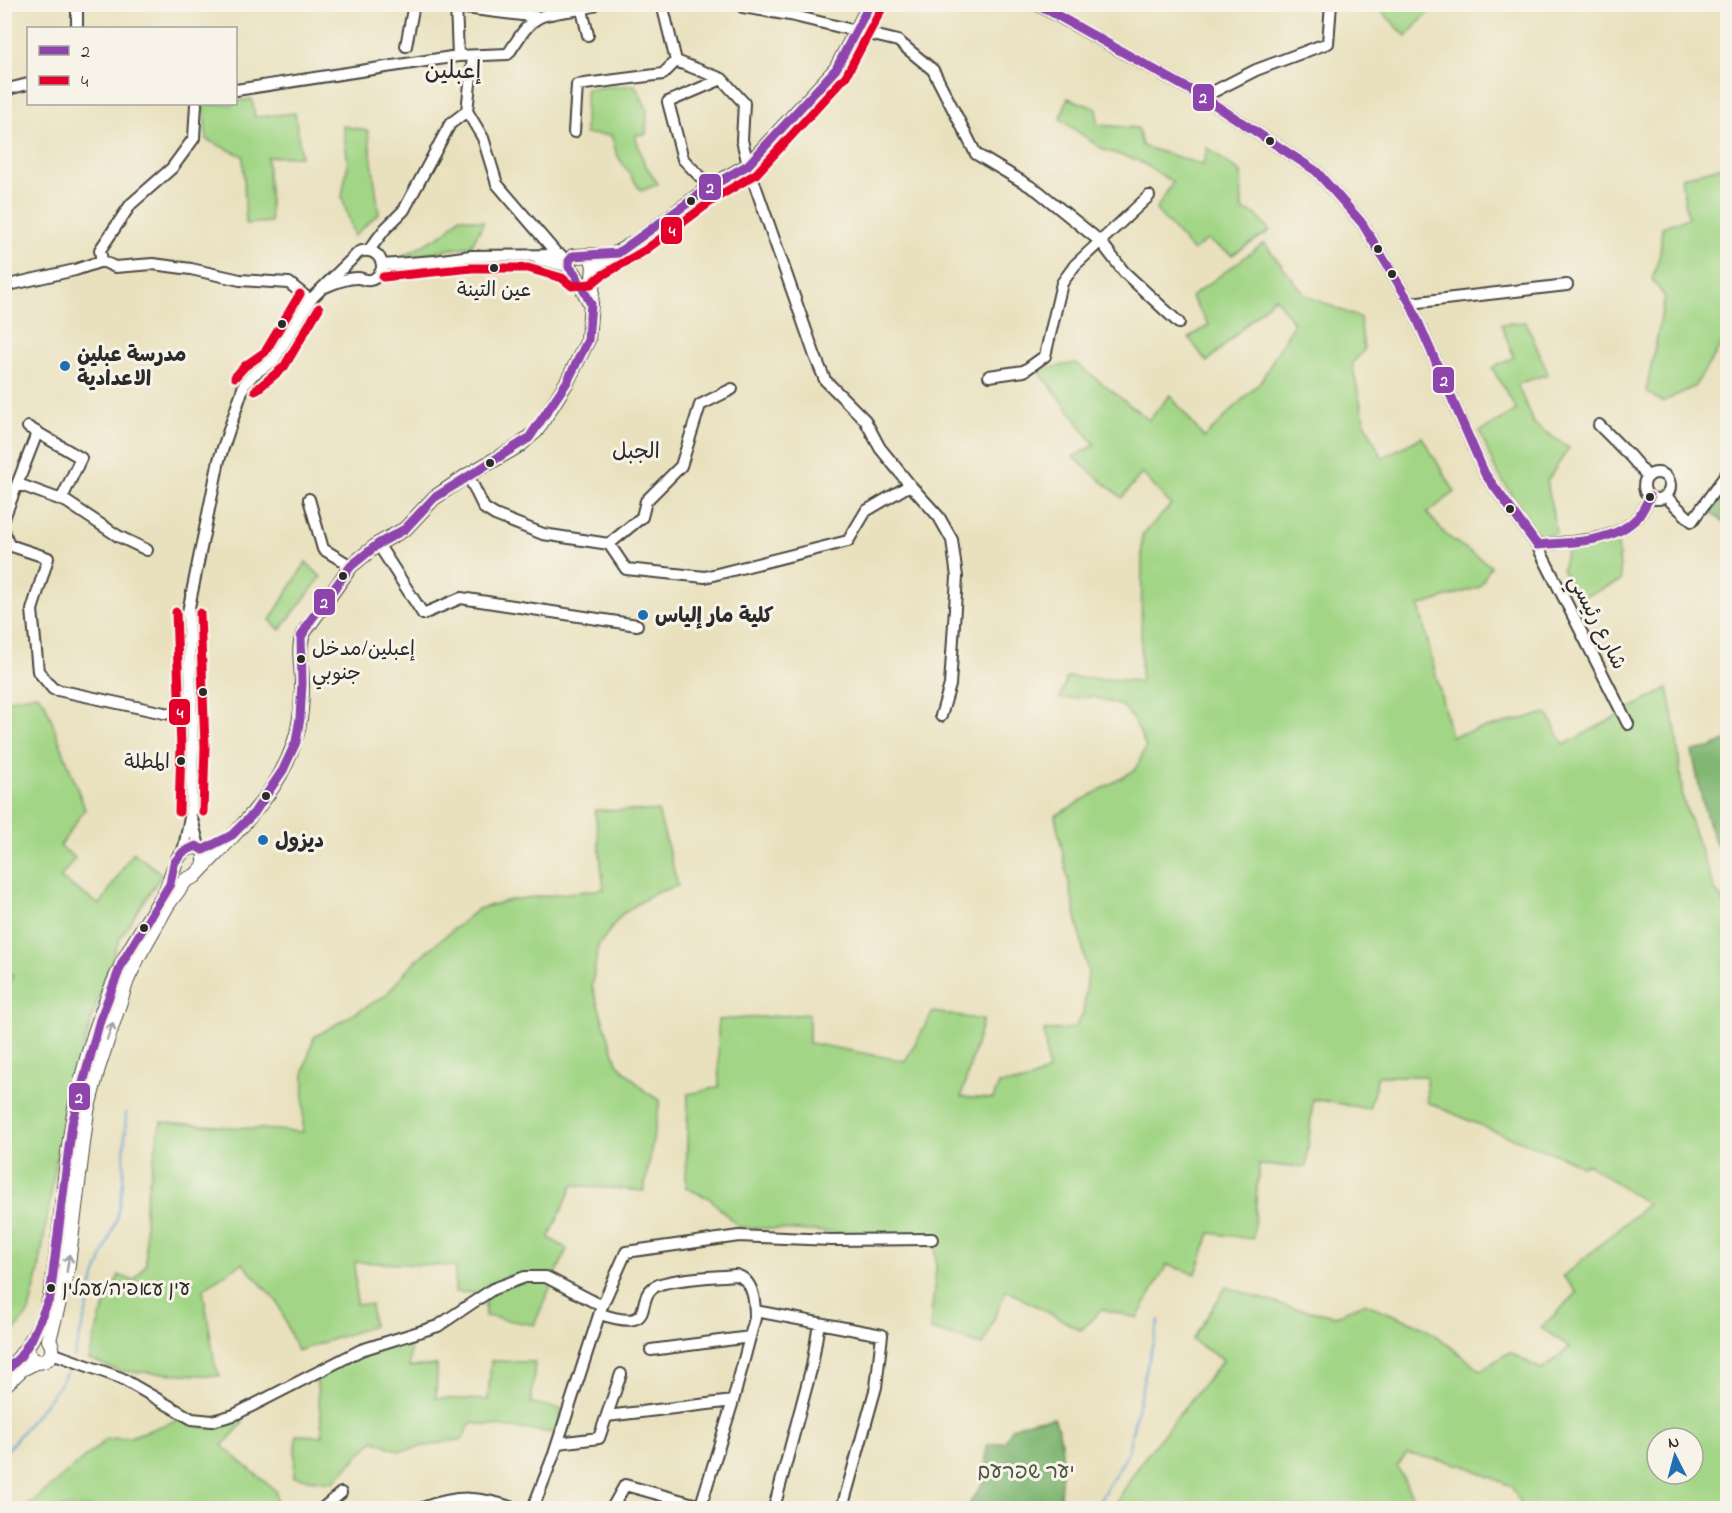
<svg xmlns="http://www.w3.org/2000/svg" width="1732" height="1513" font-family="'Indie Flower','Playpen Sans Arabic','Playpen Sans Hebrew',sans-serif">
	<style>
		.green { fill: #a2d686; stroke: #668058; stroke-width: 1.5; fill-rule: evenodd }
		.forest { fill: #81b773; stroke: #56714f; stroke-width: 1.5 }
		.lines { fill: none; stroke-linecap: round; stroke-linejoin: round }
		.stream { stroke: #62a1d4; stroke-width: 2 }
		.minor-casing { stroke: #484641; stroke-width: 14 }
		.major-casing { stroke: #484641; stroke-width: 16 }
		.minor { stroke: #fff; stroke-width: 10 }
		.major { stroke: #fff; stroke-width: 14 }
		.bus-1-casing { stroke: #f7f3e8; stroke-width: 14 }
		.bus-2-casing { stroke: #f7f3e8; stroke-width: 14 }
		.bus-1 { stroke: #8e44ad; stroke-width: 9 }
		.bus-2 { stroke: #e4002b; stroke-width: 9 }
		.oneway { stroke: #a0a0a0 }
		.bus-dot { fill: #2b2b2b; stroke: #f7f3e8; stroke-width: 2 }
		.poi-dot { fill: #1f6fb2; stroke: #f7f3e8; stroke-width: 2 }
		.labels { text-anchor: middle; stroke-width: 6; stroke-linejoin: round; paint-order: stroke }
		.bus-label { font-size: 20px; fill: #2b2b2b; stroke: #f7f3e8; text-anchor: start }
		.poi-label { font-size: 21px; font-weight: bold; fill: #2b2b2b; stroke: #f7f3e8; text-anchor: start }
		.street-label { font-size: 21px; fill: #2b2b2b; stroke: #f7f3e8 }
		.park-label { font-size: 21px; fill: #495642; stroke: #f7f3e8 }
		.neighbourhood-label { font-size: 22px; fill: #2b2b2b; stroke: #f7f3e8 }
		.quarter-label { font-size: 24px; fill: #2b2b2b; stroke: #f7f3e8 }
		.line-badge { stroke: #f7f3e8; stroke-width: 2 }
		.badge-label { font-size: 16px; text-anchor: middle; font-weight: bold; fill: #fff }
	</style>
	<rect width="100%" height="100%" fill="#f7f3e8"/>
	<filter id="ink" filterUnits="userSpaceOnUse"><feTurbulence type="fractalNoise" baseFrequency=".0167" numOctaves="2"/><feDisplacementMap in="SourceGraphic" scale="12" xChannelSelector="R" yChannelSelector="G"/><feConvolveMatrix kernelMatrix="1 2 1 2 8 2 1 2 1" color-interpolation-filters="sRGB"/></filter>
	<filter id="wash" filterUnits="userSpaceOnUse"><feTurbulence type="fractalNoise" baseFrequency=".008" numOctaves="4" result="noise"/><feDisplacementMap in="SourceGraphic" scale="24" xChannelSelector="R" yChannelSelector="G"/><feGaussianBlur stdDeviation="1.35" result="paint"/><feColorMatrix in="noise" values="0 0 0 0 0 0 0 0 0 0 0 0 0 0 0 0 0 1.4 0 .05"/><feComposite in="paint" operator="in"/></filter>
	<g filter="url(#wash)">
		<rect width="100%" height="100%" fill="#e9e1be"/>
		<!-- green -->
		<path class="green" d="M 1375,5 L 1375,4 L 1430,5 L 1429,12 L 1406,36 Z
			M 635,85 L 647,109 L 646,134 L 635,135 L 644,163 L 658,184 L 641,191 L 617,155 L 611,135 L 585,134 L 586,89 Z
			M 1068,98 L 1097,109 L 1097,125 L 1138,128 L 1142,146 L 1203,165 L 1207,148 L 1241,173 L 1242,210 L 1255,214 L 1270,231 L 1232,255 L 1207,240 L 1193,251 L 1156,210 L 1173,182 L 1139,161 L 1104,150 L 1060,119 Z
			M 252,99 L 255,117 L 295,113 L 301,156 L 267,157 L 271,222 L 246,224 L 243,156 L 207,140 L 203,105 L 236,104 L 236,101 Z
			M 343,126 L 368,131 L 379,213 L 354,236 L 342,197 L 348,163 Z
			M 1727,165 L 1727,336 L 1694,387 L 1662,402 L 1646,392 L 1665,297 L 1652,279 L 1660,254 L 1662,227 L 1688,218 L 1681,178 Z
			M 460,217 L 484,222 L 471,246 L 402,257 L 445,233 Z
			M 1264,243 L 1305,295 L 1360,318 L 1364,350 L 1352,364 L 1364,420 L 1382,458 L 1422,437 L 1455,492 L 1427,513 L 1447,536 L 1491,566 L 1479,587 L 1419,606 L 1451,736 L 1547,713 L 1564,745 L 1668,688 L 1676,730 L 1683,800 L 1714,888 L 1727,907 L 1727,1508 L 1523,1508 L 1511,1486 L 1463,1465 L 1407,1454 L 1397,1466 L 1416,1504 L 1414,1508 L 1113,1508 L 1141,1462 L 1223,1360 L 1192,1340 L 1226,1287 L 1284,1306 L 1335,1316 L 1364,1303 L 1424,1327 L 1481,1370 L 1510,1352 L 1542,1370 L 1570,1347 L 1541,1328 L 1577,1293 L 1563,1276 L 1648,1204 L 1588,1164 L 1581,1166 L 1566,1158 L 1491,1130 L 1427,1102 L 1426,1076 L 1378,1076 L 1369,1109 L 1313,1099 L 1306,1167 L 1259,1165 L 1253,1239 L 1210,1233 L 1196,1274 L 1167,1265 L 1137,1318 L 1102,1309 L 1081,1330 L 1006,1290 L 983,1345 L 930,1330 L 936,1268 L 935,1238 L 739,1227 L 709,1198 L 686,1188 L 688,1094 L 719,1087 L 718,1020 L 809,1014 L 809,1043 L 905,1061 L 933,1012 L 983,1020 L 961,1097 L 993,1099 L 999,1084 L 1025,1082 L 1048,1071 L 1044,1031 L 1074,1028 L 1083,1014 L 1088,973 L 1055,816 L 1135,770 L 1146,747 L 1136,724 L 1124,707 L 1094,697 L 1060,699 L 1067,677 L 1141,681 L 1142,535 L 1171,505 L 1142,473 L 1122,498 L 1073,457 L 1095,445 L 1038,370 L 1076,363 L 1149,420 L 1170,395 L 1204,438 L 1261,381 L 1294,323 L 1275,297 L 1207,362 L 1189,338 L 1209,325 L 1191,297 ZM 1657,1438 L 1693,1438 L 1693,1474 L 1657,1474 Z
			M 1526,322 L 1548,374 L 1517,384 L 1534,424 L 1569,448 L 1547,481 L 1556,533 L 1539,536 L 1495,469 L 1480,432 L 1517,410 L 1492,368 L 1514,357 L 1501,324 Z
			M 1618,543 L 1621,581 L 1578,599 L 1562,569 L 1567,551 Z
			M 306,562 L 321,577 L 280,630 L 270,620 Z
			M 37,694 L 45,703 L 85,809 L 60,846 L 75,858 L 60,878 L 100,905 L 133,852 L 162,874 L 120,938 L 101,988 L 63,1118 L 38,1275 L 29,1312 L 15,1330 L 5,1339 L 4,995 L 13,974 L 4,974 L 5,700 Z
			M 595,810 L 658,811 L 678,886 L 654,893 L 622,914 L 598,946 L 592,987 L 617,1063 L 647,1093 L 660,1100 L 644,1191 L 573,1185 L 549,1238 L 567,1249 L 534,1325 L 485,1316 L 485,1293 L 455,1292 L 455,1266 L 355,1262 L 356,1304 L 371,1305 L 373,1326 L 297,1351 L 278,1303 L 242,1263 L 203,1289 L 215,1365 L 220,1376 L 119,1371 L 89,1359 L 100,1318 L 119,1275 L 134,1281 L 146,1264 L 145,1203 L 161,1122 L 303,1132 L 304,1071 L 314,1037 L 385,996 L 415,961 L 478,909 L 510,900 L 604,889 Z
			M 411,1334 L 409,1367 L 437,1365 L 436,1398 L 488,1400 L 491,1361 L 535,1362 L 531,1403 L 562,1409 L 555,1433 L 471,1423 L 462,1439 L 399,1451 L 374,1440 L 333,1482 L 294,1477 L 296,1435 L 323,1436 L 316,1377 L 329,1368 Z
			M 241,1417 L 243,1423 L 222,1446 L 276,1491 L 277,1508 L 25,1508 L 107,1439 L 130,1437 L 178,1420 C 208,1432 212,1428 241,1417 Z"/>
		<!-- forest -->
		<path class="forest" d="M 1727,490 L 1727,524 L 1710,513 Z
			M 1727,740 L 1728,740 L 1727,865 C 1706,831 1700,790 1692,751 L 1710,748 Z
			M 1054,1418 C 1067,1445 1061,1480 1059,1508 L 967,1508 L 984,1481 L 987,1445 L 1005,1442 L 1012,1428 L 1035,1420 Z"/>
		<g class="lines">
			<!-- stream -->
			<path class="stream" d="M 74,1357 L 89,1302 L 92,1285 L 117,1218 L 123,1183 L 126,1112
				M 4,1454 L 56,1390 L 71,1365
				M 1095,1508 L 1127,1455 L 1145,1374 L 1159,1320
				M 1469,1508 L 1475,1503"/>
		</g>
	</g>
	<g filter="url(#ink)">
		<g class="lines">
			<defs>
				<path id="minor" d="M 77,4 L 77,28
					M 456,4 L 458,56
					M 662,4 L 676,61 L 722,79 L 744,103 L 742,140 L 748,165 L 815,356 L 825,380 L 865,420 L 880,448 L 910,485 L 939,517 L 952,540 L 957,577 L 950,685 L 941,716
					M 742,4 L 743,7 L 790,15 L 898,41 L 933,70 L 976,154 L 1038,191 L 1101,242 L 1124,272 L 1179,323
					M 1036,4 L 1203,97 L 1316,171 L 1362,223 L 1410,303 L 1485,474 L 1537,545 L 1628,724
					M 457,7 L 538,17
					M 582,10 L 588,35
					M 406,46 L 414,4
					M 473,57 L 467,111 L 483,138 L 497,184 L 557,254
					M 4,90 L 28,84
					M 236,90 L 458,56 L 508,54 C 516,43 525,25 538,18 C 547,12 579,11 593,6
					M 1203,97 L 1256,70 L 1328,43 L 1331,4
					M 196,104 L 194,138 L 172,168 L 131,204 L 100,250 L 102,261 L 115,267 L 153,264 L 191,269 L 240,280 L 289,283 L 310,300
					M 574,132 L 577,85 L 663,74 L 676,61
					M 710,187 L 683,159 L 668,102 L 722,79
					M 369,250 L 385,229 L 404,210 L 450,124 L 467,111
					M 539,259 L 569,267
					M 382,265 L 435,261 L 471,256 L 561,255
					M 4,286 L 75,270 L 102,261
					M 1410,303 L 1567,285
					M 989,376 L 1024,371 L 1045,356 L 1062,283 L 1075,265 L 1149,196
					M 1599,425 L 1630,456 L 1648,477
					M 28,427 L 81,458 L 61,500
					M1644 486a13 13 0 1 1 26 0a13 13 0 1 1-26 0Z
					M 468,475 L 484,508 L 495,515 L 543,534 L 609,544 L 642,517 L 646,501 L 681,466 L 700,405 L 732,389
					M 18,484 L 67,502 L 118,536 L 147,550
					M 1665,496 L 1692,521 L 1728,472
					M 309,499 L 323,549 L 351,566
					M 4,518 L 37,433
					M 4,531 L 9,545 L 48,558 L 32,610 L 38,671 L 53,689 L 164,713 L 192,716
					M 378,544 L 423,614 L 461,598 L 637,625
					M 609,544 L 626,569 L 705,577 L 848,541 L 866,511 L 910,485
					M 1537,545 C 1570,541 1613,544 1638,517 C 1643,511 1646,503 1650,497
					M 192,819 L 199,847
					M 183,852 L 191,813 L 193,747 L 188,612 L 219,460 L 244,385 L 253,375 L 274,360 L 310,300 L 359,252 C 377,245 391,267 375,278 C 368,283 364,278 357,278 C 346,278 334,283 325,287
					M 755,1311 L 882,1335 L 876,1387 L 842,1508
					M 600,1314 C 663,1334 630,1297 658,1285 C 676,1278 715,1277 736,1275 C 754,1280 755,1302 755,1318 L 733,1401 L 700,1508
					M 651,1350 L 750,1337
					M 52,1353 L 121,1378 L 192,1419 L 212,1421 L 234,1415 L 361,1350 L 438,1326 L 493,1289 L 525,1277 L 546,1277 L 602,1306
					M 607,1416 L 733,1401
					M 558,1443 L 599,1438 L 621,1374
					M 323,1508 L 341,1493
					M 422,1508 C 458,1495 478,1496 514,1508
					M 533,1508 L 554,1454 L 602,1306 L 626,1252 L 739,1236 L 831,1240 L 932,1239
					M 612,1508 L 625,1485 L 701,1506
					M 774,1508 L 812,1366 L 819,1323"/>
				<path id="major" d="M 594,266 L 637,241 L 710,187 L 748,165 L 836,69 L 870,4
					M 590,303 L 575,274 L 569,267 L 569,261 L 573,256 L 595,255
					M 27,1349 L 30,1358 L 38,1362 C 51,1361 56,1351 49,1340 L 67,1272 L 87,1111 L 98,1068 L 127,980 L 138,957 L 168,904 L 186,880 L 195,876 C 237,831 292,782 300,718 C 302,706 302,693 302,682 C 302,665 297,647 304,632 L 351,566 L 378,544 L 405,529 L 434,498 L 468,475 L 520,445 L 536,431 L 567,382 L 588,340 L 594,266 L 592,259 L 588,256
					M 4,1374 C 27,1352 41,1327 50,1297 C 62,1233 63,1166 76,1103 C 86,1057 102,1006 122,964 C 134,940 150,917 164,894 C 174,877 172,847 198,847 L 205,852 L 205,864
					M 4,1386 L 22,1369 L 36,1362"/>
			</defs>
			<!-- minor casing -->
			<use href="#minor" class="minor-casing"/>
			<!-- major casing -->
			<use href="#major" class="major-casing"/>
			<!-- minor -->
			<use href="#minor" class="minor"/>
			<!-- major -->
			<use href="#major" class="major"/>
			<defs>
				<path id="bus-1" d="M 1037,4 L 1203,97 L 1316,171 L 1362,223 L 1410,303 L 1485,474 L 1537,545
					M 1537,545 C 1570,542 1613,544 1638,517 C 1643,511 1646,503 1650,497
					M 4,1373 L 20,1357 L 32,1338 L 50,1297 L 72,1124 L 100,1020 L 122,963 L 170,884 L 174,863 L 183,852 L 196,846 L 203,850 L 232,835 L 254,813 L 283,770 L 296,742 L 300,718 L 302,683 L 301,637 L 310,621 L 351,566 L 378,544 L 405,529 L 434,498 L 529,438 L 567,382 L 588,340 L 591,304 L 575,274 L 569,267 L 569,261 L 573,256 L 618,253 L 710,187 L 748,165 L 836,69 L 870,4"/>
				<path id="bus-2" d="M 383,277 L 472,268 L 528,268 L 562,278 L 572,286 L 591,284 L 601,276 L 644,251 L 717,197 L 756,174 L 846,76 L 881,10
					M 235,377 L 245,366 L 265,352 L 300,294
					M 255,391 L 284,367 L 319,308
					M 176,612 L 181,747 L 179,812
					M 200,613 L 205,747 L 203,812"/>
			</defs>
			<!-- bus-1 casing -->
			<use href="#bus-1" class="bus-1-casing"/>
			<!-- bus-2 casing -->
			<use href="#bus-2" class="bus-2-casing"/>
			<!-- bus-1 -->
			<use href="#bus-1" class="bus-1"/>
			<!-- bus-2 -->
			<use href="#bus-2" class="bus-2"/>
		</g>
		<!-- one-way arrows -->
		<defs><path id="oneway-shaft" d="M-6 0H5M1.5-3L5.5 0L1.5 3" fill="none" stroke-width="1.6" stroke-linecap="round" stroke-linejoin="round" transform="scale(1.5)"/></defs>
		<g class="oneway">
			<use href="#oneway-shaft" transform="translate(110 1031) rotate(-71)"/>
			<use href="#oneway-shaft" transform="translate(68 1263) rotate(-82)"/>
		</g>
	</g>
	<!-- markers -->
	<g class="bus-dot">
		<circle cx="1270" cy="141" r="5"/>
		<circle cx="691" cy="201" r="5"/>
		<circle cx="1378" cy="249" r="5"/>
		<circle cx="494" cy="268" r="5"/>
		<circle cx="1392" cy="274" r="5"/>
		<circle cx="282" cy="324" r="5"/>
		<circle cx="490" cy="463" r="5"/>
		<circle cx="1650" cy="497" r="5"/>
		<circle cx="1510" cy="509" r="5"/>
		<circle cx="343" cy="576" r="5"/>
		<circle cx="301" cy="659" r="5"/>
		<circle cx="203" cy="692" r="5"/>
		<circle cx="181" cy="761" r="5"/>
		<circle cx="266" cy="796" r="5"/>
		<circle cx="144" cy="928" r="5"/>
		<circle cx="51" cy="1288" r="5"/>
	</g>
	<g class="poi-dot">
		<circle cx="65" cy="366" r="6"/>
		<circle cx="643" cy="615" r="6"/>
		<circle cx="263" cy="840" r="6"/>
	</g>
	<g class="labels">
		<!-- bus labels -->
		<g class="bus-label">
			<text x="494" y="296" text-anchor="middle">عين التينة</text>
			<text x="312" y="655">إعبلين/مدخل<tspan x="312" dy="24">جنوبي</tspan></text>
			<text x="170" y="768" text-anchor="end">المطلة</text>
			<text x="62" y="1295">עין עאפיה/עבלין</text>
		</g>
		<!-- poi labels -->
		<g class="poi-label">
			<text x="77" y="361">مدرسة عبلين<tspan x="77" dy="24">الاعدادية</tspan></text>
			<text x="655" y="622">كلية مار إلياس</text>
			<text x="275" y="847">ديزول</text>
		</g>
		<!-- street labels -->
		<g class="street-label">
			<text transform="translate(1598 622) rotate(63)" y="7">شارع رئيسي</text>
		</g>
		<!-- park labels -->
		<g class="park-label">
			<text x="1026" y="1478">יער שפרעם</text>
		</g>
		<!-- neighbourhood labels -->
		<g class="neighbourhood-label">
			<text x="636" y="458">الجبل</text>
		</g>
		<!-- quarter labels -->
		<g class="quarter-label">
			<text x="453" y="78">إعبلين</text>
		</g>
	</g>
	<g class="line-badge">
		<rect x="1192" y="83" width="23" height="29" rx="6" fill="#8e44ad"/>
		<rect x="698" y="173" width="24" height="28" rx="6" fill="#8e44ad"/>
		<rect x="660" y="216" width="23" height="29" rx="6" fill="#e4002b"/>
		<rect x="1432" y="366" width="23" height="28" rx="6" fill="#8e44ad"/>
		<rect x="313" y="588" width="23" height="28" rx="6" fill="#8e44ad"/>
		<rect x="168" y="698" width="23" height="28" rx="6" fill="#e4002b"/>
		<rect x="68" y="1082" width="23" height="29" rx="6" fill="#8e44ad"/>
	</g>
	<g class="badge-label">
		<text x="1203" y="103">2</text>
		<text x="710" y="193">2</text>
		<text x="672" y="236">4</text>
		<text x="1444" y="386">2</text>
		<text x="324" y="608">2</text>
		<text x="180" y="718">4</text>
		<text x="79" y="1103">2</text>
	</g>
	<!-- margin -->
	<rect width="1732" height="1513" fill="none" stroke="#f7f3e8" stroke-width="24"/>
	<!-- legend -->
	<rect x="27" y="27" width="210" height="78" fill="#f7f3e8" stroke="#a5a39c" stroke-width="1.5"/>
	<rect x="39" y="46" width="30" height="9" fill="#8e44ad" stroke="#a5a39c" stroke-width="1.5"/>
	<text x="81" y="57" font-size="18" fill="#2b2b2b">2</text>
	<rect x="39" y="76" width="30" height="9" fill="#e4002b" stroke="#a5a39c" stroke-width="1.5"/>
	<text x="81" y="87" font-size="18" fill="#2b2b2b">4</text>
	<!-- north arrow -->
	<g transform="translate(1675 1456) rotate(354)"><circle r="28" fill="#f7f3e8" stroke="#a5a39c" stroke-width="1.5"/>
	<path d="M0-4.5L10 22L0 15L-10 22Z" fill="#1f6fb2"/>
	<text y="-9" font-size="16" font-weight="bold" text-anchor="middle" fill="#2b2b2b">N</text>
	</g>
</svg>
